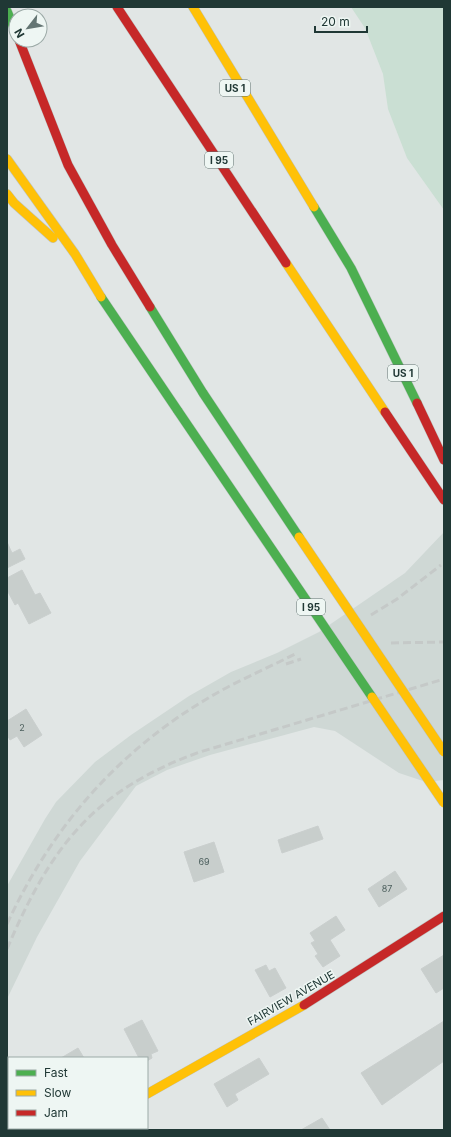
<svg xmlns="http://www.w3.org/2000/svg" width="451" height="1137" font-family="Inter,sans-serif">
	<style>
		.built { fill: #cfd8d5 }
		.green { fill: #cadfd3 }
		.building { fill: #c8cecc; stroke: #cacfce }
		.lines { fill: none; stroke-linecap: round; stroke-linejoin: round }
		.fast-casing { stroke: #bdc4c2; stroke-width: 10 }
		.slow-casing { stroke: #bdc4c2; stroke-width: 10 }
		.jam-casing { stroke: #bdc4c2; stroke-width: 10 }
		.fast { stroke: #4caf50; stroke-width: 9 }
		.slow { stroke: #ffc107; stroke-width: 9 }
		.jam { stroke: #c62828; stroke-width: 9 }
		.rail { stroke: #c5c9c8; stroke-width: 3; stroke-dasharray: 8 4; stroke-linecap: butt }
		.fast-bridge-casing { stroke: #bbc3c2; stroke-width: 10; stroke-linecap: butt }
		.slow-bridge-casing { stroke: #bbc3c2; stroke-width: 10; stroke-linecap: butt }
		.fast-bridge { stroke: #4caf50; stroke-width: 9 }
		.slow-bridge { stroke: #ffc107; stroke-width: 9 }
		.labels { text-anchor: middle; stroke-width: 3; stroke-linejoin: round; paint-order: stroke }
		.number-label { font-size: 9px; fill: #4b5e5c }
		.shield { fill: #eef6f3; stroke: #5e716e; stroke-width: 1 }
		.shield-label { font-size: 10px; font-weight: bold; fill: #203835 }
		.street-label { font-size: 11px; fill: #203835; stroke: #eef6f3 }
	</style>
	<rect width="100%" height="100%" fill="#e1e6e5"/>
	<!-- built -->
	<path class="built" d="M 444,532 L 444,780 L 426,782 L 399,773 L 335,731 L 314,727 L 210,755 L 167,770 L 136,786 L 80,861 L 37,937 L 7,999 L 7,886 L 45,819 L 56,802 L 95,762 L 131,735 L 189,696 L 231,672 L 277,653 L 319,632 L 405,573 Z"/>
	<!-- green -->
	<path class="green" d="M 351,7 L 444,7 L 444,210 L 407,158 L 388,109 L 383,74 L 365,28 Z"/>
	<!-- building -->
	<path class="building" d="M 7,542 L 12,553 L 20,549 L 25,559 L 7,568 Z
		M 22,570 L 35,595 L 40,593 L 51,613 L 29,624 L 18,603 L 15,605 L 7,590 L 7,578 Z
		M 26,709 L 42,735 L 24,747 L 17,736 L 10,740 L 7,735 L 7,721 Z
		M 318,826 L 323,839 L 282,853 L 278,840 Z
		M 214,842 L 224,872 L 194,882 L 184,852 Z
		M 395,871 L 407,889 L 379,907 L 368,889 Z
		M 336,916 L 345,930 L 330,940 L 340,956 L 323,967 L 315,956 L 318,954 L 311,943 L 315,941 L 310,933 Z
		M 444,955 L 444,988 L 436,993 L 421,969 Z
		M 266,965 L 269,971 L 275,968 L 286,988 L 270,997 L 255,970 Z
		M 142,1020 L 158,1051 L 151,1054 L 152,1058 L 147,1061 L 147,1058 L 139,1058 L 124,1029 Z
		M 444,1021 L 444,1061 L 382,1105 L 361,1073 Z
		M 78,1048 L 84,1058 L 61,1058 Z
		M 259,1058 L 269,1074 L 235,1094 L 238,1100 L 227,1107 L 214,1084 Z
		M 322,1118 L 330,1130 L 301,1130 Z"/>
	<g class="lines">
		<defs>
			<path id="fast" d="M 7,11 L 16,33
				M 314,207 L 351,268 L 417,403
				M 101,297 L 178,411
				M 150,307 L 203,393"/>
			<path id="slow" d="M 193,7 L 314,207
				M 7,159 L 75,254 L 101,297
				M 7,194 L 14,203 L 53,238
				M 286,263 L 385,412
				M 147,1094 L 304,1005"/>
			<path id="jam" d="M 117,7 L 286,263
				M 19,40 L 68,165 L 112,245 L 150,307
				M 417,403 L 444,460
				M 385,412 L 444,500
				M 304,1005 L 444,916
				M 84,1130 L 88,1128"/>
		</defs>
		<!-- fast casing -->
		<use href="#fast" class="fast-casing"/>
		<!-- slow casing -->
		<use href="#slow" class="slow-casing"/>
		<!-- jam casing -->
		<use href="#jam" class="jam-casing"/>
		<!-- fast -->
		<use href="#fast" class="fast"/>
		<!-- slow -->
		<use href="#slow" class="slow"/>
		<!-- jam -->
		<use href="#jam" class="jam"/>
		<!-- rail -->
		<path class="rail" d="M 371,615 L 397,599 L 441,565
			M 391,643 L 444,642
			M 286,664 L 301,659
			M 7,924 C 51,829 115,754 205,700 C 234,682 266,669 297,653
			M 7,949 C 50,848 93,790 200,752 L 444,679"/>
		<defs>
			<path id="fast-bridge" d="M 203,393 L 299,537
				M 178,411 L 372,697"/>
			<path id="slow-bridge" d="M 299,537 L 444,752
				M 372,697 L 444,803"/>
		</defs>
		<!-- fast-bridge casing -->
		<use href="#fast-bridge" class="fast-bridge-casing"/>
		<!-- slow-bridge casing -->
		<use href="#slow-bridge" class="slow-bridge-casing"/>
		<!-- fast-bridge -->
		<use href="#fast-bridge" class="fast-bridge"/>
		<!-- slow-bridge -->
		<use href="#slow-bridge" class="slow-bridge"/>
	</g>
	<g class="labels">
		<!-- number labels -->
		<g class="number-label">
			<text x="22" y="731">2</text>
			<text x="204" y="865">69</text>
			<text x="387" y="892">87</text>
		</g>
		<!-- shield labels -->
		<g class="shield">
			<rect x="220" y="80" width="30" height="16" rx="3"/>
			<rect x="205" y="152" width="28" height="16" rx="3"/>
			<rect x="388" y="365" width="30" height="16" rx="3"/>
			<rect x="297" y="599" width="28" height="16" rx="3"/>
		</g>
		<g class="shield-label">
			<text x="235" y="92">US 1</text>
			<text x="219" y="164">I 95</text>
			<text x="403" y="377">US 1</text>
			<text x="311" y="611">I 95</text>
		</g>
		<!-- street labels -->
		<g class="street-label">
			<text transform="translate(291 998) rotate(-30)" y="4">FAIRVIEW AVENUE</text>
		</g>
	</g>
	<!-- border -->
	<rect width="451" height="1137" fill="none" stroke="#203835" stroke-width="16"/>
	<!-- legend -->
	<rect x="8" y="1057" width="140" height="72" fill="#eef6f3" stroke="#9caaa7"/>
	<rect x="16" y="1070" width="20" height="6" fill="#4caf50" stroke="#9caaa7"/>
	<text x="44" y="1077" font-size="12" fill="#203835">Fast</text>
	<rect x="16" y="1090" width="20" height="6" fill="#ffc107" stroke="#9caaa7"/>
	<text x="44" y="1097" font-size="12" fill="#203835">Slow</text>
	<rect x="16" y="1110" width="20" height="6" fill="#c62828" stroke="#9caaa7"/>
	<text x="44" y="1117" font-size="12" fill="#203835">Jam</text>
	<!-- north arrow -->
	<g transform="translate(28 28) rotate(239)"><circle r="19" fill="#eef6f3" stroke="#9caaa7"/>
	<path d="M0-3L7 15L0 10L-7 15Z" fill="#647573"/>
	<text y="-6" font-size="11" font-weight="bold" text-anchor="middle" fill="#203835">N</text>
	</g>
	<!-- scale -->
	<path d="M315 26v6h52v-6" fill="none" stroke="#203835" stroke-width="2"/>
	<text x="321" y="26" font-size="12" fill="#203835" stroke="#eef6f3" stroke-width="3" paint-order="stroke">20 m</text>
</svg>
